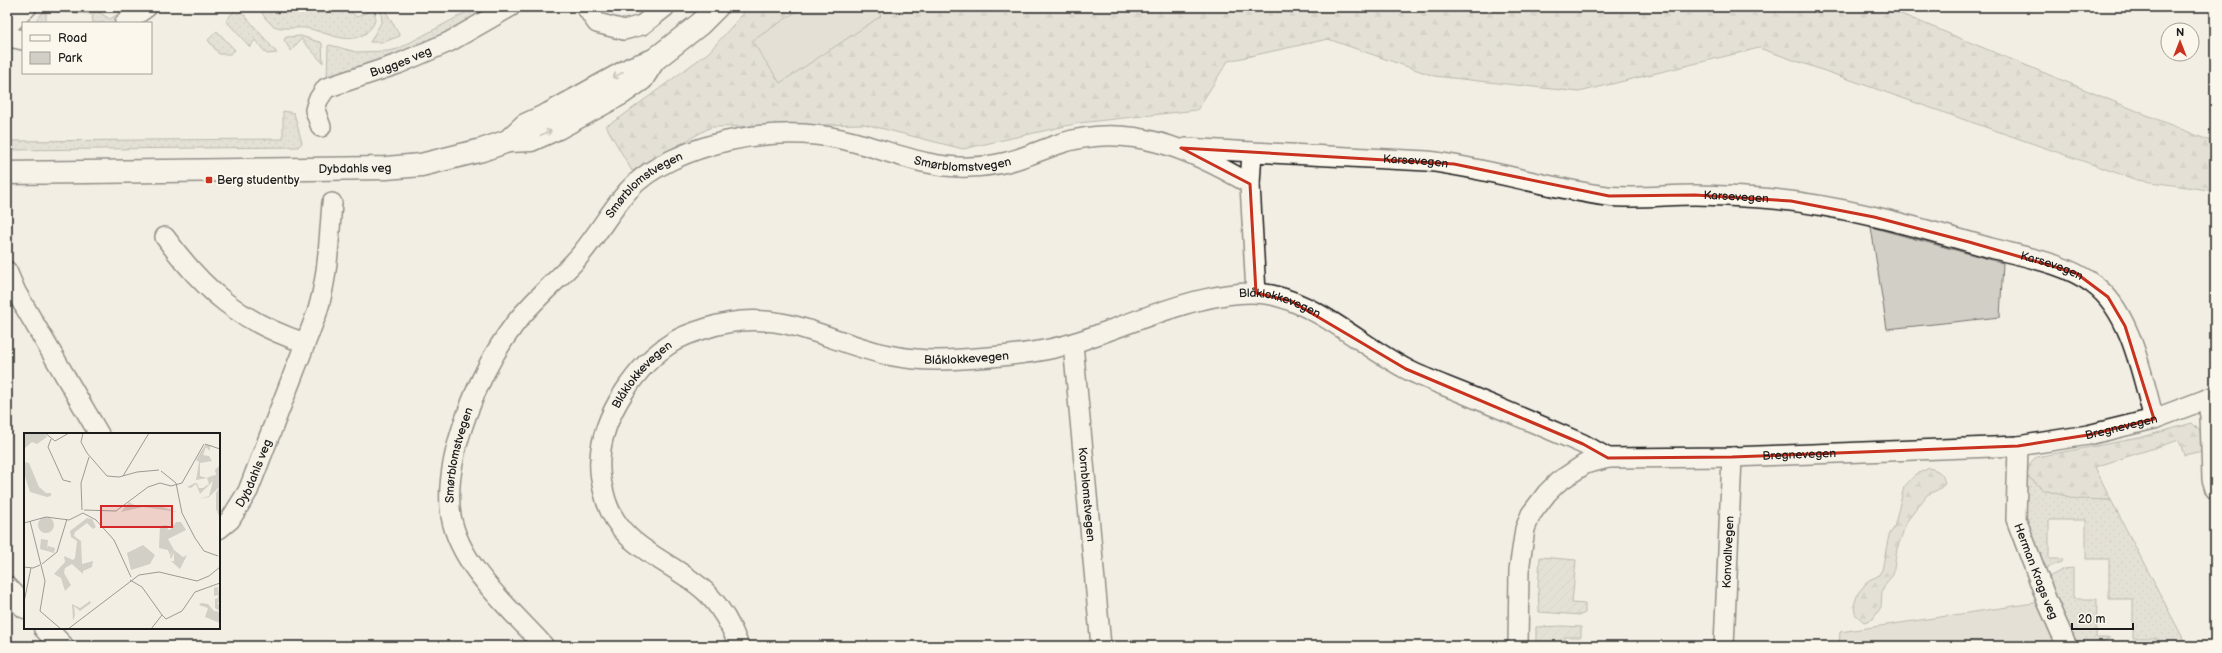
<svg xmlns="http://www.w3.org/2000/svg" width="2222" height="653" font-family="'Balsamiq Sans',sans-serif">
	<style>
		.grass { fill: url(#grass-dots); stroke: #777671 }
		.forest { fill: url(#forest-firs); stroke: #777671 }
		.park { fill: #d2cfc6; stroke: #777671 }
		.garden { fill: url(#garden-furrows); stroke: #777671 }
		.lines { fill: none; stroke-linecap: round; stroke-linejoin: round }
		.street-casing { stroke: #1c1c1c; stroke-width: 22 }
		.secondary-casing { stroke: #1c1c1c; stroke-width: 25 }
		.street { stroke: #fbf7ec; stroke-width: 19 }
		.secondary { stroke: #fbf7ec; stroke-width: 22 }
		.oneway { stroke: #97948e }
		.marked { fill: none; stroke: #c8321e; stroke-width: 3; stroke-linejoin: round }
		.poi-dot { fill: #c8321e; stroke: #fbf7ec; stroke-width: 1.5 }
		.labels { text-anchor: middle; stroke-width: 4; stroke-linejoin: round; paint-order: stroke }
		.street-label { font-size: 12px; fill: #1c1c1c; stroke: #fbf7ec }
		.poi-label { font-size: 12px; fill: #1c1c1c; stroke: #fbf7ec; text-anchor: start }
		.inset-road { fill: none; stroke: #9c9a94; stroke-width: 1 }
		.view { fill: #d62828; fill-opacity: 0.15; stroke: #d62828; stroke-width: 2 }
		.inset-edge { fill: none; stroke: #1c1c1c; stroke-width: 2 }
	</style>
	<defs>
		<pattern id="grass-dots" width="8" height="8" patternUnits="userSpaceOnUse"><rect width="8" height="8" fill="#d2cfc6"/><path d="M2 2h.1M6 6h.1" fill="none" stroke="#b4b1aa" stroke-width="1.8" stroke-linecap="round"/></pattern>
		<pattern id="forest-firs" width="22" height="20" patternUnits="userSpaceOnUse"><rect width="22" height="20" fill="#d2cfc6"/><path d="M5 1l3.5 6h-7zM16 11l3.5 6h-7z" fill="#b4b1aa"/></pattern>
		<pattern id="garden-furrows" width="10" height="10" patternUnits="userSpaceOnUse"><rect width="10" height="10" fill="#d2cfc6"/><path d="M-1 1l2-2M0 10L10 0M9 11l2-2" fill="none" stroke="#b4b1aa"/></pattern>
	</defs>
	<rect width="100%" height="100%" fill="#f2eee4"/>
	<filter id="ink" filterUnits="userSpaceOnUse"><feTurbulence type="fractalNoise" baseFrequency=".025" numOctaves="2"/><feDisplacementMap in="SourceGraphic" scale="8" xChannelSelector="R" yChannelSelector="G"/><feConvolveMatrix kernelMatrix="1 2 1 2 8 2 1 2 1" color-interpolation-filters="sRGB"/></filter>
	<g filter="url(#ink)">
		<!-- grass -->
		<path class="grass" d="M 48,7 L 90,7 L 110,19 L 129,7 L 137,7 L 114,23 L 93,23 L 92,14 L 46,11 L 46,23 L 33,23 Z
			M 237,7 L 241,11 L 277,53 L 267,54 L 255,40 L 250,47 L 229,24 L 226,21 Z
			M 259,7 L 345,7 L 357,17 L 374,8 C 376,16 376,22 371,28 C 353,50 326,31 305,28 C 295,27 283,30 274,26 C 267,22 262,14 259,7 Z
			M 380,7 L 391,7 L 385,10 L 400,36 L 384,42 L 370,42 L 382,21 Z
			M 476,7 L 499,7 L 443,39 L 327,79 L 328,46 L 330,45 L 356,52 L 388,51 L 398,49 Z
			M 217,31 L 235,50 L 230,54 L 219,54 L 208,40 Z
			M 301,36 L 322,43 L 323,63 L 301,39 L 291,51 L 284,40 L 286,37 Z
			M 283,111 L 294,113 L 302,143 L 298,147 L 7,150 L 7,141 L 283,139 Z
			M 2026,475 L 2044,490 L 2077,498 L 2111,500 L 2187,646 L 2157,646 L 2156,638 L 2133,638 L 2133,599 L 2109,599 L 2109,559 L 2086,559 L 2086,520 L 2049,520 L 2049,559 L 2063,559 L 2062,562 L 2043,569 L 2025,524 Z
			M 2073,568 L 2073,599 L 2097,599 L 2096,638 L 2110,638 L 2094,646 L 2075,646 L 2047,578 L 2064,569 Z"/>
		<!-- forest -->
		<path class="forest" d="M 749,7 L 1884,7 L 2215,143 L 2215,191 L 2137,180 L 1759,48 L 1579,92 L 1434,76 L 1328,39 L 1228,61 L 1197,110 L 1079,123 L 963,149 L 864,124 L 711,127 L 632,171 L 606,126 L 621,117 L 709,52 Z
			M 2192,423 L 2201,432 L 2203,451 L 2184,455 L 2179,440 L 2095,467 L 2111,500 L 2077,499 L 2044,490 L 2026,475 L 2031,462 L 2036,457 L 2139,438 Z
			M 1929,468 C 1940,471 1943,473 1945,484 L 1939,489 L 1927,495 L 1907,521 L 1897,549 L 1893,575 L 1886,583 L 1882,592 L 1881,607 L 1873,619 L 1864,622 L 1855,614 L 1854,605 L 1858,593 L 1869,580 L 1878,576 L 1882,570 L 1889,535 L 1894,528 L 1904,487 L 1915,475 Z"/>
		<!-- park -->
		<path class="park" d="M 803,7 L 875,7 L 881,16 L 780,83 L 752,41 Z
			M 1871,227 L 2003,263 L 2000,317 L 1887,329 Z
			M 2047,601 L 2067,646 L 1839,646 L 1840,632 Z"/>
		<!-- garden -->
		<path class="garden" d="M 1540,557 L 1576,560 L 1572,603 L 1585,604 L 1585,613 L 1581,615 L 1539,612 L 1538,587 Z
			M 1562,626 L 1581,627 L 1581,637 L 1565,637 L 1565,646 L 1536,646 L 1536,627 Z"/>
		<g class="lines">
			<defs>
				<g id="street">
					<path d="M 586,7 L 597,23 L 624,30 L 642,25 L 665,7"/>
					<path d="M 125,23 L 147,7"/>
					<path d="M 7,26 L 27,7"/>
					<path d="M 7,32 L 14,38 L 23,40"/>
					<path id="s1" d="M 321,127 L 315,110 L 318,100 L 326,88 L 398,64 L 449,42 L 510,7"/>
					<path d="M 1186,148 L 1252,152"/>
					<path id="s2" d="M 1250,184 L 1252,152 L 1427,161 C 1488,168 1546,188 1607,196 C 1637,199 1666,195 1695,195 C 1718,195 1740,197 1762,198 C 1840,204 1917,227 1991,248 C 2025,257 2065,263 2093,284 C 2131,311 2142,376 2154,419"/>
					<path d="M 165,237 C 204,291 241,322 305,343"/>
					<path d="M 7,271 L 16,292 L 99,434"/>
					<path id="s3" d="M 1073,344 L 1101,646"/>
					<path d="M 2207,399 L 2210,416 L 2212,479 L 2215,489"/>
					<path id="s4" d="M 2018,446 L 2016,519 L 2047,601 L 2067,646"/>
					<path id="s5" d="M 219,529 L 230,520 L 248,491 L 317,313 C 328,277 329,240 332,203"/>
					<path id="s6" d="M 544,646 C 511,609 460,567 451,516 C 442,458 480,370 514,325 C 532,301 556,282 576,260 C 595,239 608,214 627,192 C 650,165 693,149 727,141 C 763,133 804,131 841,139 C 884,148 925,169 969,167 C 1009,166 1026,155 1062,143 C 1130,122 1192,150 1250,184 L 1256,293"/>
					<path id="s7" d="M 739,646 C 732,627 722,609 708,594 C 671,558 617,550 604,493 C 601,482 599,471 600,459 C 602,416 636,365 673,342 C 682,336 694,332 704,329 C 777,304 821,340 888,355 C 912,360 939,361 962,359 C 997,357 1044,353 1076,342 C 1130,325 1217,283 1272,295 C 1323,307 1363,347 1408,370 C 1426,379 1446,386 1465,394 C 1504,410 1544,427 1583,444 L 1608,458"/>
					<path id="s8" d="M 1518,646 L 1519,570 L 1525,529 L 1531,514 L 1547,493 L 1558,482 L 1585,464 L 1608,458 L 1732,457 L 2018,446 L 2088,435 L 2154,419 L 2215,396"/>
					<path id="s9" d="M 1724,646 L 1732,457"/>
				</g>
				<g id="secondary">
					<path d="M 508,141 L 525,125 L 549,114 L 632,68 L 654,60 L 700,24 L 717,7"/>
					<path id="s10" d="M 7,173 L 386,168 L 421,165 L 482,150 L 508,141 L 531,140 L 558,128 L 622,93 L 642,79 L 654,60"/>
					<path d="M 7,588 L 25,607"/>
					<path d="M 45,628 L 62,646"/>
				</g>
			</defs>
			<!-- street casing -->
			<use href="#street" class="street-casing"/>
			<!-- secondary casing -->
			<use href="#secondary" class="secondary-casing"/>
			<!-- street -->
			<use href="#street" class="street"/>
			<!-- secondary -->
			<use href="#secondary" class="secondary"/>
		</g>
		<!-- one-way arrows -->
		<defs><path id="oneway-shaft" d="M-6 0H5M1.5-3L5.5 0L1.5 3" fill="none" stroke-width="1.6" stroke-linecap="round" stroke-linejoin="round"/></defs>
		<g class="oneway">
			<use href="#oneway-shaft" transform="translate(618 75) rotate(151)"/>
			<use href="#oneway-shaft" transform="translate(546 133) rotate(-23)"/>
		</g>
	</g>
	<!-- marked area -->
	<path d="M0 0H2222V653H0ZM 1181,148 L 1454,164 L 1609,196 L 1695,195 L 1791,201 L 1874,217 L 1969,242 L 2076,273 L 2108,297 L 2125,326 L 2154,419 L 2088,435 L 2018,446 L 1732,457 L 1608,458 L 1583,444 L 1406,369 L 1291,301 L 1256,293 L 1250,184 Z" fill="#f2eee4" fill-opacity=".55" fill-rule="evenodd"/>
	<path class="marked" d="M 1181,148 L 1454,164 L 1609,196 L 1695,195 L 1791,201 L 1874,217 L 1969,242 L 2076,273 L 2108,297 L 2125,326 L 2154,419 L 2088,435 L 2018,446 L 1732,457 L 1608,458 L 1583,444 L 1406,369 L 1291,301 L 1256,293 L 1250,184 Z"/>
	<!-- markers -->
	<rect class="poi-dot" x="205" y="176" width="8" height="8" rx="2"/>
	<g class="labels">
		<!-- street labels -->
		<g class="street-label">
			<text dy="4" stroke="none"><textPath href="#s1" startOffset="122">Bugges veg</textPath></text>
			<text dy="4" stroke="none"><textPath href="#s6" startOffset="896">Smørblomstvegen</textPath></text>
			<text dy="4" stroke="none"><textPath href="#s2" startOffset="196">Karsevegen</textPath></text>
			<text dy="4" stroke="none"><textPath href="#s10" startOffset="348">Dybdahls veg</textPath></text>
			<text dy="4" stroke="none"><textPath href="#s6" startOffset="560">Smørblomstvegen</textPath></text>
			<text dy="4" stroke="none"><textPath href="#s2" startOffset="520">Karsevegen</textPath></text>
			<text dy="4" stroke="none"><textPath href="#s2" startOffset="844">Karsevegen</textPath></text>
			<text dy="4" stroke="none"><textPath href="#s7" startOffset="1013">Blåklokkevegen</textPath></text>
			<text dy="4" stroke="none"><textPath href="#s7" startOffset="689">Blåklokkevegen</textPath></text>
			<text dy="4" stroke="none"><textPath href="#s7" startOffset="341">Blåklokkevegen</textPath></text>
			<text dy="4" stroke="none"><textPath href="#s8" startOffset="747">Bregnevegen</textPath></text>
			<text dy="4" stroke="none"><textPath href="#s6" startOffset="224">Smørblomstvegen</textPath></text>
			<text dy="4" stroke="none"><textPath href="#s8" startOffset="423">Bregnevegen</textPath></text>
			<text dy="4" stroke="none"><textPath href="#s5" startOffset="67">Dybdahls veg</textPath></text>
			<text dy="4" stroke="none"><textPath href="#s3" startOffset="151">Kornblomstvegen</textPath></text>
			<text dy="4" stroke="none"><textPath href="#s9" startOffset="94">Konvallvegen</textPath></text>
			<text dy="4" stroke="none"><textPath href="#s4" startOffset="129">Herman Krags veg</textPath></text>
		</g>
		<!-- poi labels -->
		<g class="poi-label">
			<text x="217" y="184">Berg studentby</text>
		</g>
	</g>
	<!-- overview -->
	<g transform="translate(24 433)">
		<rect width="196" height="196" fill="#f2eee4"/>
		<path d="M 181,12 L 184,12 L 189,13 L 190,14 L 188,17 L 190,14 L 186,12 L 186,18 L 182,14 L 179,22 L 185,23 L 188,28 L 176,30 L 176,43 L 183,45 L 187,43 L 189,48 L 176,61 L 172,51 L 167,55 L 163,54 L 171,50 L 173,50 L 175,55 L 179,55 L 185,51 L 183,45 L 172,47 L 175,29 L 172,27 ZM 150,117 L 159,124 L 163,122 L 156,136 L 147,128 L 150,128 L 150,120 L 147,126 L 146,123 ZM 194,154 L 196,168 L 193,171 L 196,171 L 196,178 L 191,175 L 191,166 L 194,165 L 194,162 L 190,163 L 190,155 Z" fill="#d2cfc6"/>
		<path d="M 196,32 L 196,53 L 185,64 L 175,66 L 185,63 L 189,48 L 187,43 L 192,42 L 191,37 ZM 105,69 L 110,72 L 133,72 L 153,79 L 119,74 L 97,79 ZM 63,85 L 68,86 L 72,94 L 69,96 L 63,90 L 51,99 L 50,103 L 57,108 L 58,131 L 69,128 L 68,134 L 59,138 L 59,141 L 48,131 L 41,135 L 40,140 L 47,152 L 41,158 L 37,145 L 30,141 L 41,129 L 40,123 L 49,127 L 51,125 L 53,108 L 47,104 L 46,98 ZM 66,168 L 67,170 L 56,178 L 50,173 L 51,182 L 49,188 L 48,171 L 56,175 Z" fill="#d2cfc6"/>
		<path d="M 196,53 L 196,86 L 192,76 L 192,60 Z" fill="#d2cfc6"/>
		<path d="M 0,0 L 20,0 L 23,4 L 13,11 L 8,9 L 0,16 ZM 0,29 L 5,30 L 15,54 L 22,60 L 27,60 L 27,63 L 23,64 L 6,59 L 0,40 ZM14 92a8 8 0 1 1 16 0a8 8 0 1 1-16 0ZM 152,89 L 157,89 L 162,97 L 144,106 L 150,117 L 146,122 L 144,117 L 135,115 L 136,93 L 143,92 L 144,97 L 147,96 ZM 17,106 L 24,107 L 23,117 L 24,113 L 31,115 L 30,120 L 16,116 ZM 119,112 L 131,122 L 126,131 L 107,137 L 103,120 ZM 177,170 L 184,171 L 190,178 L 196,179 L 196,190 L 181,184 L 184,175 L 175,172 Z" fill="#d2cfc6"/>
		<path class="inset-road" d="M 21,0 L 31,8 L 45,0M 59,0 L 57,9 L 63,20 L 83,43 L 95,44 L 113,39 L 135,37M 27,6 L 24,14 L 39,47 L 47,49M 181,11 L 196,16M 137,38 L 152,50 L 158,80 L 171,105M 99,43 L 125,0M 58,77 L 57,50 L 65,24M 60,77 L 92,78 L 124,54 L 136,50 L 147,53 L 158,50 L 180,11M 59,80 L 72,87 L 90,107 L 107,144M 6,88 L 21,148 L 16,178 L 37,196M 0,90 L 22,84 L 45,87 L 59,80M 171,105 L 180,118 L 194,123M 18,131 L 33,119 L 43,86M 0,134 L 9,135 L 16,132M 106,147 L 118,154 L 138,182M 0,169 L 7,135M 138,182 L 142,186 L 158,178 L 171,159 L 196,150M 44,196 L 115,142 L 135,139 L 173,148 L 185,143 L 196,134M 127,196 L 138,182"/>
		<path class="view" d="M 77,73 L 148,73 L 148,94 L 77,94 Z"/>
		<rect width="196" height="196" class="inset-edge"/>
	</g>
	<!-- margin -->
	<rect width="2222" height="653" fill="none" stroke="#fbf7ec" stroke-width="24"/>
	<rect x="12" y="12" width="2198" height="629" fill="none" stroke="#1c1c1c" stroke-width="1.5" filter="url(#ink)"/>
	<!-- legend -->
	<rect x="22" y="22" width="130" height="52" fill="#fbf7ec" stroke="#a29f99"/>
	<rect x="30" y="35" width="20" height="6" fill="#fbf7ec" stroke="#a29f99"/>
	<text x="58" y="42" font-size="12" fill="#1c1c1c">Road</text>
	<rect x="30" y="52" width="20" height="12" fill="#d2cfc6" stroke="#a29f99"/>
	<text x="58" y="62" font-size="12" fill="#1c1c1c">Park</text>
	<!-- north arrow -->
	<g transform="translate(2180 42)"><circle r="19" fill="#fbf7ec" stroke="#a29f99"/>
	<path d="M0-3L7 15L0 10L-7 15Z" fill="#c8321e"/>
	<text y="-6" font-size="11" font-weight="bold" text-anchor="middle" fill="#1c1c1c">N</text>
	</g>
	<!-- scale -->
	<path d="M2072 623v6h61v-6" fill="none" stroke="#1c1c1c" stroke-width="2"/>
	<text x="2078" y="623" font-size="12" fill="#1c1c1c" stroke="#fbf7ec" stroke-width="3" paint-order="stroke">20 m</text>
</svg>
